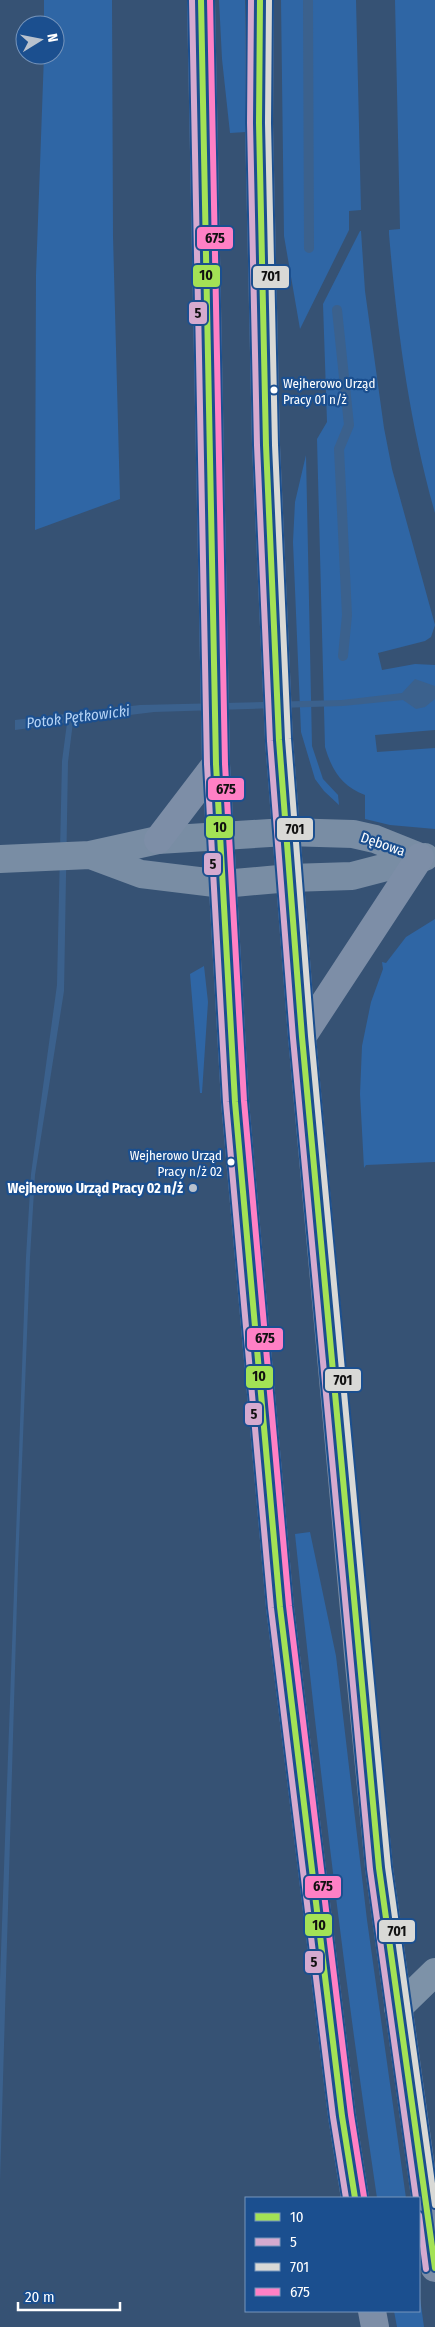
<svg xmlns="http://www.w3.org/2000/svg" width="435" height="2327" font-family="'Fira Sans Condensed',sans-serif">
	<style>
		.green { fill: #2f66a5 }
		.water { fill: #3b618d }
		.lines { fill: none; stroke-linecap: round; stroke-linejoin: round }
		.stream { stroke: #3b618d; stroke-width: 10 }
		.minor { stroke: #7d92a8; stroke-width: 28 }
		.secondary { stroke: #798da4; stroke-width: 28 }
		.primary { stroke: #7d8ea7; stroke-width: 28 }
		.bus-1-casing { stroke: #1b4f8f; stroke-width: 10 }
		.bus-2-casing { stroke: #1b4f8f; stroke-width: 10 }
		.bus-3-casing { stroke: #1b4f8f; stroke-width: 10 }
		.bus-4-casing { stroke: #1b4f8f; stroke-width: 10 }
		.bus-1 { stroke: #a3e255; stroke-width: 6 }
		.bus-2 { stroke: #d5aacf; stroke-width: 6 }
		.bus-3 { stroke: #d9d9d6; stroke-width: 6 }
		.bus-4 { stroke: #ff80c5; stroke-width: 6 }
		.bus-dot { fill: #fff; stroke: #1b4f8f; stroke-width: 2 }
		.poi-dot { fill: #b9c2ce; stroke: #1b4f8f; stroke-width: 2 }
		.labels { text-anchor: middle; stroke-width: 4.5; stroke-linejoin: round; paint-order: stroke }
		.bus-label { font-size: 13px; fill: #fff; stroke: #1b4f8f; text-anchor: start }
		.street-label { font-size: 14px; fill: #fff; stroke: #1b4f8f }
		.poi-label { font-size: 14px; font-weight: bold; fill: #fff; stroke: #1b4f8f; text-anchor: end }
		.water-label { font-size: 15px; font-style: italic; fill: #b5d3f5; stroke: #1b4f8f }
		.line-badge { stroke: #1b4f8f; stroke-width: 2 }
		.pale-badge-label { font-size: 14px; text-anchor: middle; font-weight: bold; fill: #111 }
	</style>
	<rect width="100%" height="100%" fill="#365274"/>
	<!-- green -->
	<path class="green" d="M 44,0 L 112,0 L 113,236 L 120,499 L 35,530 L 36,275 L 44,55 L 55,55 L 55,25 L 44,25 Z
		M 219,0 L 245,0 L 246,132 L 230,133 L 222,59 Z
		M 281,0 L 356,0 L 361,210 L 349,211 L 349,230 L 300,329 L 284,236 Z
		M 395,0 L 435,0 L 435,513 C 409,421 397,329 389,234 L 389,230 L 400,229 Z
		M 360,231 L 361,231 L 365,291 L 384,428 L 392,469 L 435,625 L 431,637 L 425,641 L 378,653 L 382,670 L 415,664 L 435,665 L 435,730 L 375,735 L 377,752 L 435,748 L 435,829 L 390,825 L 365,819 L 365,795 C 341,786 332,770 325,747 L 317,439 L 327,422 L 323,304 Z
		M 306,455 L 312,746 L 323,779 L 338,795 L 339,805 L 324,791 L 315,779 L 301,732 L 293,542 L 295,502 Z
		M 435,919 L 435,1162 L 366,1165 L 364,1168 L 360,1094 L 362,1046 L 371,1002 L 383,969 L 382,962 L 386,963 L 406,937 Z
		M 204,966 L 208,1002 L 202,1093 L 200,1093 L 190,974 Z
		M 310,1532 L 336,1656 L 367,1920 L 406,2198 L 377,2198 C 344,1978 318,1756 295,1534 Z
		M 419,2291 L 424,2327 L 397,2327 L 394,2311 L 419,2311 Z"/>
	<!-- water -->
	<path class="water" d="M 415,679 L 435,686 L 435,699 L 425,707 L 416,709 L 403,700 L 343,706 L 154,712 L 73,722 L 68,762 L 64,991 L 35,1175 L 30,1257 L 18,1566 L 0,2182 L 0,1979 L 26,1257 L 31,1174 L 57,985 L 62,761 L 67,723 L 15,730 L 15,720 L 140,705 L 342,700 L 402,693 Z"/>
	<g class="lines">
		<!-- stream -->
		<path class="stream" d="M 308,0 L 309,248
			M 337,310 L 349,425 L 339,449 L 347,615 L 343,656"/>
		<!-- minor -->
		<path class="minor" d="M 398,2008 L 435,1972"/>
		<!-- secondary -->
		<path class="secondary" d="M 90,855 L 141,874 L 223,884 L 290,878 L 352,876 L 425,857
			M 0,859 L 90,855 L 158,840 L 286,832 L 353,834 L 375,839 L 420,857"/>
		<!-- primary -->
		<path class="primary" d="M 201,0 L 216,764 L 235,1102 L 280,1607 L 342,2116 L 355,2198
			M 260,0 L 259,123 L 266,445 L 279,740 L 302,1037 L 358,1654 L 379,1868 L 435,2268
			M 158,840 L 216,764
			M 302,1037 L 420,857
			M 372,2311 L 375,2327"/>
		<defs>
			<path id="bus-1" d="M 201,0 L 216,764 L 235,1102 L 280,1607 L 342,2116 L 355,2198
				M 260,0 L 259,123 L 266,445 L 279,740 L 302,1037 L 379,1868 L 435,2268"/>
			<path id="bus-2" d="M 192,0 L 207,764 L 226,1102 L 271,1608 L 333,2117 L 346,2198
				M 251,0 L 250,123 L 257,445 L 270,741 L 293,1038 L 370,1869 L 416,2198
				M 419,2215 L 426,2269"/>
			<path id="bus-3" d="M 269,0 L 268,123 L 275,445 L 288,739 L 311,1036 L 388,1867 L 435,2205"/>
			<path id="bus-4" d="M 210,0 L 225,764 L 244,1101 L 289,1606 L 351,2115 L 364,2197"/>
		</defs>
		<!-- bus-1 casing -->
		<use href="#bus-1" class="bus-1-casing"/>
		<!-- bus-2 casing -->
		<use href="#bus-2" class="bus-2-casing"/>
		<!-- bus-3 casing -->
		<use href="#bus-3" class="bus-3-casing"/>
		<!-- bus-4 casing -->
		<use href="#bus-4" class="bus-4-casing"/>
		<!-- bus-1 -->
		<use href="#bus-1" class="bus-1"/>
		<!-- bus-2 -->
		<use href="#bus-2" class="bus-2"/>
		<!-- bus-3 -->
		<use href="#bus-3" class="bus-3"/>
		<!-- bus-4 -->
		<use href="#bus-4" class="bus-4"/>
	</g>
	<!-- markers -->
	<g class="bus-dot">
		<circle cx="274" cy="390" r="4.5"/>
		<circle cx="231" cy="1162" r="4.5"/>
	</g>
	<circle class="poi-dot" cx="193" cy="1188" r="5"/>
	<g class="labels">
		<!-- bus labels -->
		<g class="bus-label">
			<text x="283" y="388">Wejherowo Urząd<tspan x="283" dy="16">Pracy 01 n/ż</tspan></text>
			<text x="222" y="1160" text-anchor="end">Wejherowo Urząd<tspan x="222" dy="16">Pracy n/ż 02</tspan></text>
		</g>
		<!-- street labels -->
		<g class="street-label">
			<text transform="translate(383 844) rotate(19)" y="5">Dębowa</text>
		</g>
		<!-- poi labels -->
		<g class="poi-label">
			<text x="183" y="1193">Wejherowo Urząd Pracy 02 n/ż</text>
		</g>
		<!-- water labels -->
		<g class="water-label">
			<text transform="translate(78 717) rotate(-7)" y="5">Potok Pętkowicki</text>
		</g>
	</g>
	<g class="line-badge">
		<rect x="196" y="226" width="38" height="24" rx="5" fill="#ff80c5"/>
		<rect x="192" y="264" width="29" height="24" rx="5" fill="#a3e255"/>
		<rect x="252" y="265" width="38" height="24" rx="5" fill="#d9d9d6"/>
		<rect x="188" y="301" width="20" height="24" rx="5" fill="#d5aacf"/>
		<rect x="207" y="777" width="38" height="24" rx="5" fill="#ff80c5"/>
		<rect x="205" y="815" width="29" height="24" rx="5" fill="#a3e255"/>
		<rect x="276" y="817" width="38" height="24" rx="5" fill="#d9d9d6"/>
		<rect x="203" y="852" width="19" height="24" rx="5" fill="#d5aacf"/>
		<rect x="246" y="1327" width="38" height="24" rx="5" fill="#ff80c5"/>
		<rect x="245" y="1365" width="29" height="24" rx="5" fill="#a3e255"/>
		<rect x="324" y="1368" width="38" height="24" rx="5" fill="#d9d9d6"/>
		<rect x="244" y="1402" width="19" height="24" rx="5" fill="#d5aacf"/>
		<rect x="304" y="1875" width="38" height="24" rx="5" fill="#ff80c5"/>
		<rect x="304" y="1913" width="29" height="24" rx="5" fill="#a3e255"/>
		<rect x="378" y="1919" width="38" height="24" rx="5" fill="#d9d9d6"/>
		<rect x="304" y="1950" width="20" height="24" rx="5" fill="#d5aacf"/>
	</g>
	<g class="pale-badge-label">
		<text x="215" y="243">675</text>
		<text x="206" y="280">10</text>
		<text x="271" y="281">701</text>
		<text x="198" y="318">5</text>
		<text x="226" y="794">675</text>
		<text x="220" y="832">10</text>
		<text x="295" y="834">701</text>
		<text x="213" y="869">5</text>
		<text x="265" y="1343">675</text>
		<text x="259" y="1381">10</text>
		<text x="343" y="1385">701</text>
		<text x="254" y="1419">5</text>
		<text x="323" y="1891">675</text>
		<text x="319" y="1930">10</text>
		<text x="397" y="1936">701</text>
		<text x="314" y="1967">5</text>
	</g>
	<!-- legend -->
	<rect x="245" y="2197" width="175" height="115" fill="#1b4f8f" stroke="#7695bc"/>
	<rect x="255" y="2213" width="25" height="8" fill="#a3e255" stroke="#7695bc"/>
	<text x="290" y="2222" font-size="15" fill="#ffffff">10</text>
	<rect x="255" y="2238" width="25" height="8" fill="#d5aacf" stroke="#7695bc"/>
	<text x="290" y="2247" font-size="15" fill="#ffffff">5</text>
	<rect x="255" y="2263" width="25" height="8" fill="#d9d9d6" stroke="#7695bc"/>
	<text x="290" y="2272" font-size="15" fill="#ffffff">701</text>
	<rect x="255" y="2288" width="25" height="8" fill="#ff80c5" stroke="#7695bc"/>
	<text x="290" y="2297" font-size="15" fill="#ffffff">675</text>
	<!-- north arrow -->
	<g transform="translate(40 40) rotate(80)"><circle r="24" fill="#1b4f8f" stroke="#7695bc"/>
	<path d="M0-4L9 19L0 12L-9 19Z" fill="#b9c2ce"/>
	<text y="-8" font-size="14" font-weight="bold" text-anchor="middle" fill="#ffffff">N</text>
	</g>
	<!-- scale -->
	<path d="M18 2302v8h102v-8" fill="none" stroke="#ffffff" stroke-width="2.5"/>
	<text x="25" y="2302" font-size="15" fill="#ffffff" stroke="#1b4f8f" stroke-width="4" paint-order="stroke">20 m</text>
</svg>
